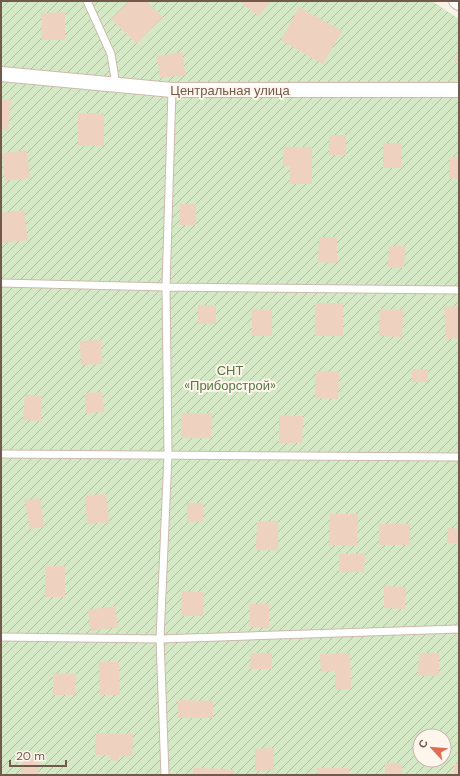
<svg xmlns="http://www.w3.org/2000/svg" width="460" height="776" font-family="'DM Sans',sans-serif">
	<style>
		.garden { fill: url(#garden-furrows); fill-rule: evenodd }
		.building { fill: #eed1bf }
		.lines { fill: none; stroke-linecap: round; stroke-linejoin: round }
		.lane-casing { stroke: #ccbaad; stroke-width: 9 }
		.street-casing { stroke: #ccbaad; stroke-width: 16 }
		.lane { stroke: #fff; stroke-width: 7 }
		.street { stroke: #fff; stroke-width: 14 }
		.labels { text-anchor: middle; stroke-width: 4; stroke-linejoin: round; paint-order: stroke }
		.street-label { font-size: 13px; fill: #72594c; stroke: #fef6ec }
		.park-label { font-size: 13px; fill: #557845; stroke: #fef6ec }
	</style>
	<defs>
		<pattern id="garden-furrows" width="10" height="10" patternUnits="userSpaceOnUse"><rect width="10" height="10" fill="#d4e8c5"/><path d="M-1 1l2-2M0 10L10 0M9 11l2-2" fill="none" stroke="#b0bfa2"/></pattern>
	</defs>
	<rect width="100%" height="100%" fill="#fbf2e6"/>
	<!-- garden -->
	<path class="garden" d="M 1,1 L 432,1 L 459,19 L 459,775 L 1,775 ZM 420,736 L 444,736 L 444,760 L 420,760 Z"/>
	<!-- building -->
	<path class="building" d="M 129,1 L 146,1 L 163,17 L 137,44 L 111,19 Z
		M 239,1 L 271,1 L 258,16 Z
		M 299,7 L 342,31 L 323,64 L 281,40 Z
		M 65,12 L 65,40 L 42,40 L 41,13 Z
		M 182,52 L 186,75 L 160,78 L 157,56 Z
		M 459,53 L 459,64 L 454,61 Z
		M 1,99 L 11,100 L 8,130 L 1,129 Z
		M 78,113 L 104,113 L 104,146 L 78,146 Z
		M 329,135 L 346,135 L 346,155 L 329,155 Z
		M 383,143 L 402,143 L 401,168 L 383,168 Z
		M 283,147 L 312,147 L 312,184 L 290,184 L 290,166 L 283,166 Z
		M 27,150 L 30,178 L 5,181 L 2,153 Z
		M 450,157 L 459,157 L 459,179 L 449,178 Z
		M 180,204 L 196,204 L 196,225 L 180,225 Z
		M 24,210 L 28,240 L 1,243 L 1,213 Z
		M 319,237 L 337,237 L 337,263 L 318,262 Z
		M 389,246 L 405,246 L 404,268 L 388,268 Z
		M 315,303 L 343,303 L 343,336 L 315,336 Z
		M 198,305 L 216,305 L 216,324 L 198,324 Z
		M 459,306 L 459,338 L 446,339 L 444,307 Z
		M 252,309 L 272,310 L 272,336 L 252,336 Z
		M 380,309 L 403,310 L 402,337 L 379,336 Z
		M 101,340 L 102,364 L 81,365 L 80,341 Z
		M 412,369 L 428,369 L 428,382 L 412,382 Z
		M 316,371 L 339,372 L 338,399 L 315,398 Z
		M 102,392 L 104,412 L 86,413 L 85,393 Z
		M 25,395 L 42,396 L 41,421 L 23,420 Z
		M 181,413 L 212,413 L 211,438 L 181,438 Z
		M 279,415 L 303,416 L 302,443 L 279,443 Z
		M 106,494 L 109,522 L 87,524 L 85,495 Z
		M 40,498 L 44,527 L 30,529 L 25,500 Z
		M 187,503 L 203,503 L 203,522 L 187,522 Z
		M 330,514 L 358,514 L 357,546 L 329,545 Z
		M 257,521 L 278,521 L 278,550 L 256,550 Z
		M 379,524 L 410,524 L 410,545 L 379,545 Z
		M 448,528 L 459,529 L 459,544 L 447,543 Z
		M 339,554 L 365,554 L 364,572 L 339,572 Z
		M 45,566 L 65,566 L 65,597 L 45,597 Z
		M 384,586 L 406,587 L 405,609 L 384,608 Z
		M 182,591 L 204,592 L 203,616 L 181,616 Z
		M 250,604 L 269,604 L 269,628 L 250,627 Z
		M 115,606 L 118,627 L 91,631 L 88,610 Z
		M 251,653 L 272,653 L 272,669 L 250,669 Z
		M 350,653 L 351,689 L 335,690 L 335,671 L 321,672 L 320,654 Z
		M 419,653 L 439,653 L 439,676 L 418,676 Z
		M 99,662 L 119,662 L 120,695 L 100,695 Z
		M 53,673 L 76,674 L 75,695 L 53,695 Z
		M 178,700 L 213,701 L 213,718 L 178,718 Z
		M 96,733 L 133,734 L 132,756 L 119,756 L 119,761 L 110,760 L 110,755 L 95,755 Z
		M 274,748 L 274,770 L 255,771 L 255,749 Z
		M 23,754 L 39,755 L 38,775 L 21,775 Z
		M 385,763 L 402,763 L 402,775 L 385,775 Z
		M 454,764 L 459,764 L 459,775 L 454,775 Z
		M 193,768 L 234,769 L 234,775 L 193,775 Z
		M 317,768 L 349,768 L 349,775 L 317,775 Z"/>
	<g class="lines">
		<defs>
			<path id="lane" d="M 87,1 L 111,54 L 116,85
				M 1,283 L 166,287 L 459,290
				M 1,454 L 459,457
				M 1,637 L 160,639 L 459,629
				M 165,775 L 160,639 L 168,455 L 166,287 L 172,90"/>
			<path id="street" d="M 456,1 L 459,3
				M 1,74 L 172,90 L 459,90"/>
		</defs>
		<!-- lane casing -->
		<use href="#lane" class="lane-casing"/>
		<!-- street casing -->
		<use href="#street" class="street-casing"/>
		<!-- lane -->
		<use href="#lane" class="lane"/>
		<!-- street -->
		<use href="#street" class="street"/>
	</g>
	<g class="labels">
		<!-- street labels -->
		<g class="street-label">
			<text x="230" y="95">Центральная улица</text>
		</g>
		<!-- park labels -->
		<g class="park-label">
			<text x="230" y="375">СНТ<tspan x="230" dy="15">«Приборстрой»</tspan></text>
		</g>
	</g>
	<!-- border -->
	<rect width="460" height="776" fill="none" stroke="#72594c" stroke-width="4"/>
	<!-- north arrow -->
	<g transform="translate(432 748) rotate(296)"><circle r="19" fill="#fef6ec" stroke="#c6b7ac"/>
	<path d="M0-3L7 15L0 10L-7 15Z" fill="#dd6e53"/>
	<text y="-6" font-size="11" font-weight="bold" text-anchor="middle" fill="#72594c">С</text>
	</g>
	<!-- scale -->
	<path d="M10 760v6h56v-6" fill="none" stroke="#72594c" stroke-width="2"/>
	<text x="16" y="760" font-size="12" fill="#72594c" stroke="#fef6ec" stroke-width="3" paint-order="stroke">20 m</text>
</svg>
